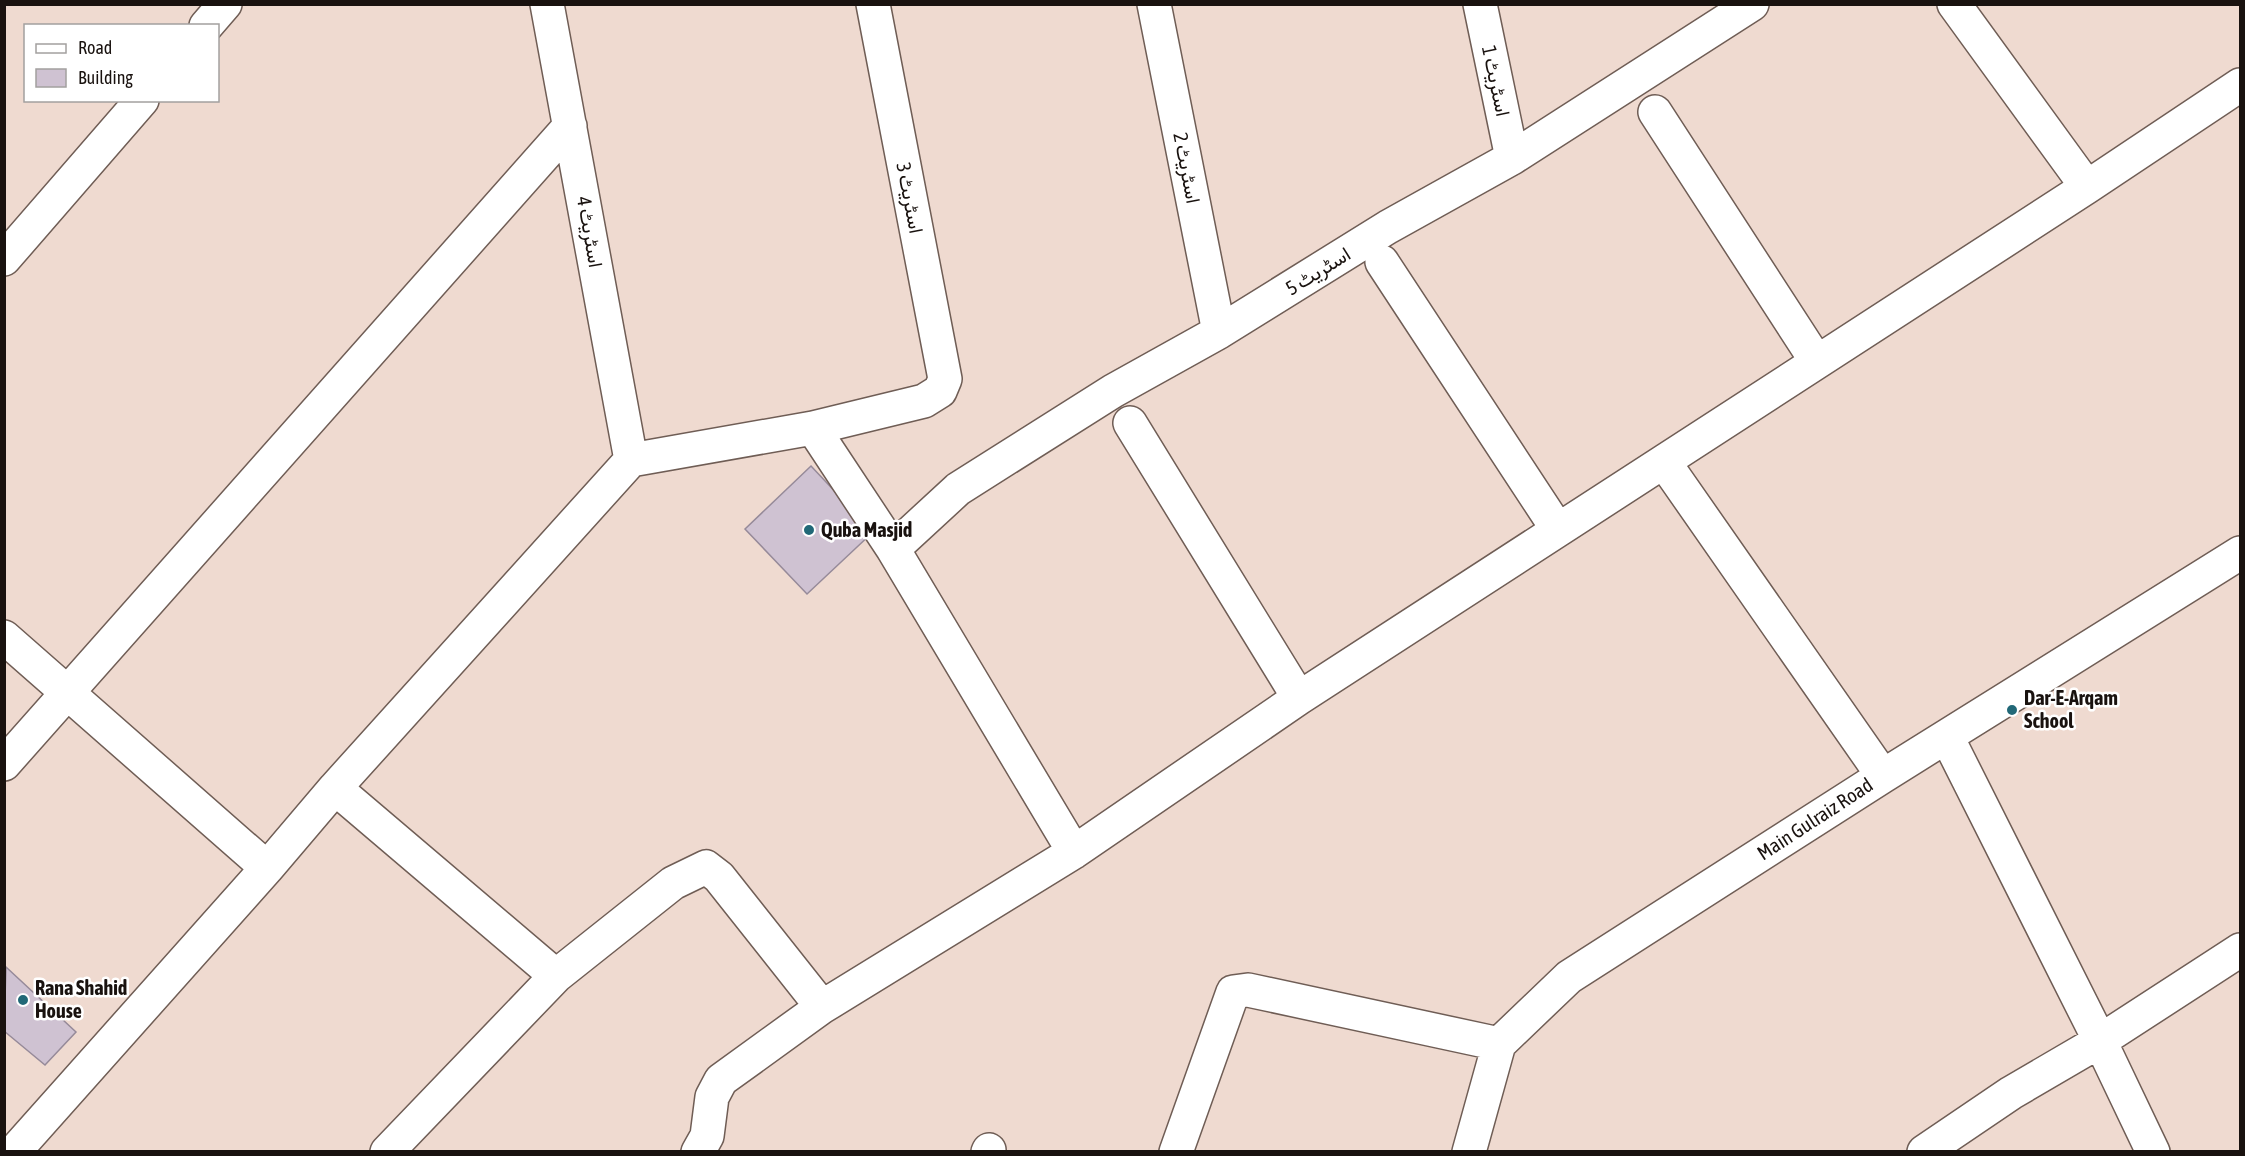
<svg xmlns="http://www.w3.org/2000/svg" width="2245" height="1156" font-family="'Asap Condensed',Vazirmatn,sans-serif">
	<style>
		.building { fill: #cfc2d2; stroke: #968a99; stroke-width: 1.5 }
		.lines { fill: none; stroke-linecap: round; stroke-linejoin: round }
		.street-casing { stroke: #6f5d55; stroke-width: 36 }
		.street { stroke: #fff; stroke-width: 33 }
		.poi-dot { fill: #216877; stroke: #fff; stroke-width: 2 }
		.labels { text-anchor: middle; stroke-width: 5; stroke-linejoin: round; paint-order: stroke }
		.street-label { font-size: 20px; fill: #19120f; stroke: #fff }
		.poi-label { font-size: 20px; font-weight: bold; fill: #19120f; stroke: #fff; text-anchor: start }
	</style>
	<rect width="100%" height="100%" fill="#efdad0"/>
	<!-- building -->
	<path class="building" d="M 811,466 L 873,532 L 807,594 L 745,529 Z
		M 6,967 L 76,1032 L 45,1065 L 4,1031 Z"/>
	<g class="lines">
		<defs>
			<path id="street" d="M 547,4 L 631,460
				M 1154,4 L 1219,332
				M 1480,4 L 1512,158
				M 1954,4 L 2087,187
				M 206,26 L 225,4
				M 1655,112 L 1817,362
				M 4,259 L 142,100
				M 1382,262 L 1558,530
				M 1130,423 L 1299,698
				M 813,428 L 893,549 L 1074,852
				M 1664,462 L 1883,776
				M 893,549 L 958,489 L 1113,391 L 1219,332 L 1388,227 L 1512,158 L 1752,4
				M 4,637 L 267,868
				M 1947,737 L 2100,1041 L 2153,1152
				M 4,764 L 570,126
				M 335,788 L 556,976
				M 14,1152 L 267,868 L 335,788 L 631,460 L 813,428 L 924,401 L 940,391 L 945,379 L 873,4
				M 387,1152 L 556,976 L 673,883 L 706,867 L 719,877 L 822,1007
				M 698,1152 L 707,1136 L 712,1097 L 721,1080 L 822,1007 L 1074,852 L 1299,698 L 2087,187 L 2240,85
				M 988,1152 L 989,1150
				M 1176,1152 L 1233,992 L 1248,990 L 1499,1044
				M 1469,1152 L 1499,1044 L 1569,977 L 1883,776 L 2240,553
				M 1924,1152 L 2011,1093 L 2100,1041 L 2240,950"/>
		</defs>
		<!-- street casing -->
		<use href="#street" class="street-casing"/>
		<!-- street -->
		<use href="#street" class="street"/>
	</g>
	<!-- markers -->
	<g class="poi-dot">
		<circle cx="809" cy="530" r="6"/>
		<circle cx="2012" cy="710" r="6"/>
		<circle cx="23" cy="1000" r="6"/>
	</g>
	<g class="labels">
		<!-- street labels -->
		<g class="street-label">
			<text transform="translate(1496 81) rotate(78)" y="7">اسٹریٹ 1</text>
			<text transform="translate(1187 168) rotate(79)" y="7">اسٹریٹ 2</text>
			<text transform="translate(910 198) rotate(79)" y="7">اسٹریٹ 3</text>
			<text transform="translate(590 232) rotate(80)" y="7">اسٹریٹ 4</text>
			<text transform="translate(1318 271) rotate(-32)" y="7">اسٹریٹ 5</text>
			<text transform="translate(1815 819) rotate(-33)" y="7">Main Gulraiz Road</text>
		</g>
		<!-- poi labels -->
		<g class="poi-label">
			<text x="821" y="537">Quba Masjid</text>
			<text x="2024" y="705">Dar-E-Arqam<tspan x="2024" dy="23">School</tspan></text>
			<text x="35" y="995">Rana Shahid<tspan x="35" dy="23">House</tspan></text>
		</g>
	</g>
	<!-- border -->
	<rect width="2245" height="1156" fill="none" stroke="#19120f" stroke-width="12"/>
	<!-- legend -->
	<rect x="24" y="24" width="195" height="78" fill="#ffffff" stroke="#a3a09f" stroke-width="1.5"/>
	<rect x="36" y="44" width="30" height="9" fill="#ffffff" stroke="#a3a09f" stroke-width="1.5"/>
	<text x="78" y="54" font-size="18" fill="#19120f">Road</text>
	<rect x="36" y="69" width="30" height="18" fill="#cfc2d2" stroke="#a3a09f" stroke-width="1.5"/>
	<text x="78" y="84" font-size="18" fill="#19120f">Building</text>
</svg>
